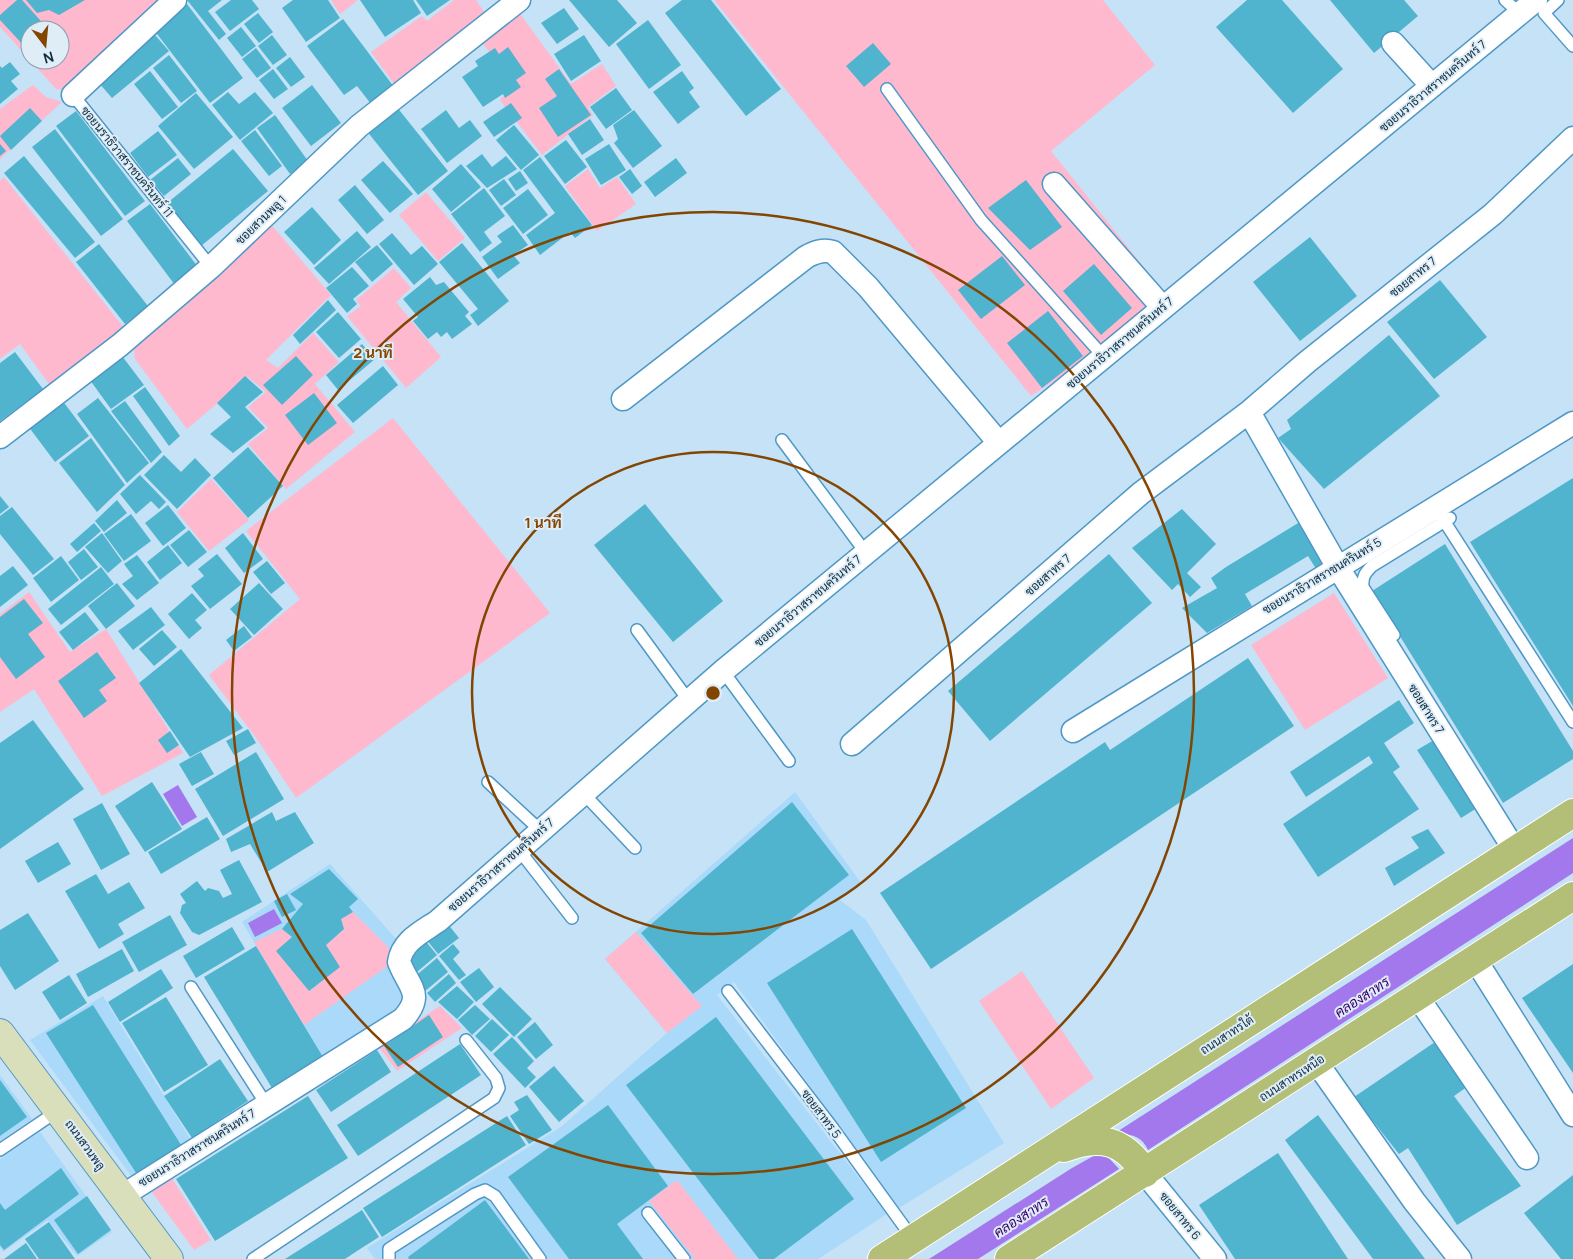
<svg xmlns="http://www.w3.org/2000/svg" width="1573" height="1259" font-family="Manrope,Sarabun,sans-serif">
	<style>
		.built { fill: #aad9f9 }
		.green { fill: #feb9cf }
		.water { fill: #a278ec }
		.building { fill: #50b4cf }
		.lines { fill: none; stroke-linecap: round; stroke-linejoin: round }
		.service-casing { stroke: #4f98c6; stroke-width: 14 }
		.minor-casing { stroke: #4f98c6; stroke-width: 25 }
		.secondary-casing { stroke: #4f98c6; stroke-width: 30 }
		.primary-casing { stroke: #fff; stroke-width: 30 }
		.service { stroke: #fff; stroke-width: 11 }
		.minor { stroke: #fff; stroke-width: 22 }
		.secondary { stroke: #d9dfbb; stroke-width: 28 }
		.primary { stroke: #b3be77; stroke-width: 28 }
		.ring { fill: none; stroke: #834502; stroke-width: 2.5 }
		.labels { text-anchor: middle; stroke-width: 4; stroke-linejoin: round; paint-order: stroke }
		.street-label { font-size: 12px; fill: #0c2b3e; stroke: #dfedf7 }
		.water-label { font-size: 14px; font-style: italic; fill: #3a006e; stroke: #dfedf7 }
		.centre { fill: #834502; stroke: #dfedf7; stroke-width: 2.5 }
		.ring-label { font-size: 15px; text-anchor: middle; font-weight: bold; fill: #834502; stroke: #dfedf7; stroke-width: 4; stroke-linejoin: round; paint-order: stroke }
	</style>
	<rect width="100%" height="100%" fill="#c6e2f6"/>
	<!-- built -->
	<path class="built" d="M 795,792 L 861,883 L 840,900 L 866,920 L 1004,1143 L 899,1208 L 734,982 L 717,995 L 887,1214 L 818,1259 L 375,1259 L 367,1248 L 561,1127 L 667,1033 L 605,959 Z
		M 330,864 L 396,939 L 391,950 L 406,998 L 403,1006 L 323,1057 L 242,922 Z
		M 103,996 L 192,1142 L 135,1181 L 30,1040 Z
		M 0,1075 L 32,1119 L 0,1141 Z
		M 40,1132 L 112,1232 L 77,1256 L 48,1220 L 3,1252 L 0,1247 L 0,1159 Z"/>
	<!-- green -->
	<path class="green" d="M 0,0 L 167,0 L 66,90 L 56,89 L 30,60 L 60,60 L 60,30 L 30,30 L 30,60 L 0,27 Z
		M 331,0 L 357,0 L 357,1 L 340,14 Z
		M 454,0 L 476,0 L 487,16 L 397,88 L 371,52 L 422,16 L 427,21 Z
		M 714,0 L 1103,0 L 1155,65 L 1051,151 L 1162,290 L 1099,351 L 1031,396 Z
		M 516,8 L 571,84 L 602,64 L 616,86 L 588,107 L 593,115 L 542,155 L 500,100 L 515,83 L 478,38 Z
		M 33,85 L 46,97 L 62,102 L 0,159 L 0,109 Z
		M 588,169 L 600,188 L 617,177 L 636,204 L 597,231 L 565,186 Z
		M 4,177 L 124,328 L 54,391 L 20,344 L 0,359 L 0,181 Z
		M 426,192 L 465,238 L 438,261 L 399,215 Z
		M 269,222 L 331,295 L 266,360 L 278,368 L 313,333 L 339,362 L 315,384 L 355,432 L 286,489 L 248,444 L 268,428 L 248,407 L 266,392 L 248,377 L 187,429 L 135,359 L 133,342 Z
		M 394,268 L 411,288 L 396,302 L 441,357 L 406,388 L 347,316 L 361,306 L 356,300 Z
		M 393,418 L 550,613 L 296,798 L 259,742 L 209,675 L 300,599 L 246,531 Z
		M 211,479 L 249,520 L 209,551 L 177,512 Z
		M 29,592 L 70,652 L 106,629 L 183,753 L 102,796 L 34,689 L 0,712 L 0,614 Z
		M 1334,593 L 1388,678 L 1305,730 L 1251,645 Z
		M 353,912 L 391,950 L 392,963 L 304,1025 L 254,942 L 282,929 L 292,937 L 277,951 L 310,991 L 339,967 L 326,945 L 344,929 L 341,919 Z
		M 636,932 L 702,1006 L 667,1033 L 605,959 Z
		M 1022,971 L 1094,1078 L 1051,1109 L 979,1001 Z
		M 440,1006 L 462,1028 L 397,1071 L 378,1046 Z
		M 170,1175 L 211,1240 L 194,1250 L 149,1188 Z
		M 677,1180 L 738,1259 L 695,1259 L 649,1201 Z"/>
	<!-- water -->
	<path class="water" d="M 178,785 L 197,817 L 182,826 L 163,794 Z
		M 1573,838 L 1573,873 L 1148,1150 C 1141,1134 1127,1133 1112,1135 Z
		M 274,909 L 282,923 L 255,937 L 248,923 Z
		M 1097,1154 L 1107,1156 L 1119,1169 L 978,1259 L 929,1259 L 1072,1168 Z"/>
	<!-- building -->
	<path class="building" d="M 17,0 L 22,0 L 49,30 L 30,30 L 30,46 L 26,48 L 0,20 L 0,15 Z
		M 26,0 L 85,0 L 59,15 L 49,10 L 37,13 Z
		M 187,0 L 222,0 L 208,11 L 226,34 L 219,40 Z
		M 231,0 L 252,0 L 259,9 L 230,31 L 215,12 Z
		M 293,0 L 328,0 L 340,18 L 306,42 L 282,8 Z
		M 360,0 L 413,0 L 421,13 L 385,37 Z
		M 416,0 L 450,0 L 427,16 Z
		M 569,0 L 617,0 L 637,23 L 609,47 Z
		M 682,0 L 711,0 L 781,89 L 746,116 L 665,13 Z
		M 1247,0 L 1282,0 L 1343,69 L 1293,113 L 1216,27 Z
		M 1330,0 L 1404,0 L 1418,16 L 1374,53 Z
		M 187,4 L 243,78 L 210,103 L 154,30 Z
		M 564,8 L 579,29 L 557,44 L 541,23 Z
		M 258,13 L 273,32 L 259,43 L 244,24 Z
		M 343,19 L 394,87 L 371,104 L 357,86 L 344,95 L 307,46 Z
		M 648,20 L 681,65 L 649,89 L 616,44 Z
		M 241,27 L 256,46 L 242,57 L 227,38 Z
		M 155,35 L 169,51 L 112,98 L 99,83 Z
		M 272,35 L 287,55 L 273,65 L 258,46 Z
		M 584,35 L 601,61 L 571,81 L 554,54 Z
		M 873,43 L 891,64 L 864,87 L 846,66 Z
		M 508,47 L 526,73 L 516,80 L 521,87 L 505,98 L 503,94 L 483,107 L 462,77 L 478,66 L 475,61 L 495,48 L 499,54 Z
		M 256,48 L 271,68 L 257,78 L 242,59 Z
		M 169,55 L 197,91 L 181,103 L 153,68 Z
		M 290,57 L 305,77 L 291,87 L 276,68 Z
		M 10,62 L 20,74 L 11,81 L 18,89 L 0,104 L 0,66 L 2,68 Z
		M 273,69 L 288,89 L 274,99 L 259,80 Z
		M 559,69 L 591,115 L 558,137 L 539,108 L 557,96 L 545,79 Z
		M 150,71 L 178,107 L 162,119 L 134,84 Z
		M 682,71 L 694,88 L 689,92 L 700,107 L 678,124 L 653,92 Z
		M 312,85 L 341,123 L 311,146 L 282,108 Z
		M 616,88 L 632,110 L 606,129 L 590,107 Z
		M 228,92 L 239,104 L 255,92 L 273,113 L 240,140 L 212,105 Z
		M 196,93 L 233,137 L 194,169 L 158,126 Z
		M 511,103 L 522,118 L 494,137 L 483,122 Z
		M 396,106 L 448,171 L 418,195 L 366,130 Z
		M 30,108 L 42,121 L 11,150 L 0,136 Z
		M 446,110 L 459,128 L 470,120 L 482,136 L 447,163 L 421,129 Z
		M 634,110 L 662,146 L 633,168 L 614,143 L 618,139 L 613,125 Z
		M 76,111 L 145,201 L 125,216 L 56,126 Z
		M 275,115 L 308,161 L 290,174 L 257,128 Z
		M 590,119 L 604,140 L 582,155 L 568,134 Z
		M 514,125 L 539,155 L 521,170 L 496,140 Z
		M 55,129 L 123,219 L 101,236 L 32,147 Z
		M 255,130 L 282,166 L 269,176 L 241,141 Z
		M 158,131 L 177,155 L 148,177 L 130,153 Z
		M 566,140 L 587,167 L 565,184 L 544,156 Z
		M 0,144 L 6,151 L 0,156 Z
		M 609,144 L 626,170 L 601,185 L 585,159 Z
		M 233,149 L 268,191 L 201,246 L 166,204 Z
		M 482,154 L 492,167 L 506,156 L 517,169 L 487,188 L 466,166 Z
		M 24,156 L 95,242 L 75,258 L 4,173 Z
		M 540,157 L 592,225 L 575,238 L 570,232 L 540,255 L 526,235 L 555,213 L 523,170 Z
		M 178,158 L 191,174 L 164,196 L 150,180 Z
		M 676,158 L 687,173 L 655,197 L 644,182 Z
		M 383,161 L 413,194 L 390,213 L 361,180 Z
		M 461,164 L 481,187 L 451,212 L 432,189 Z
		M 630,169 L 642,186 L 632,194 L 619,177 Z
		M 520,171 L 528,183 L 516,191 L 508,179 Z
		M 504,179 L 516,195 L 501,206 L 489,190 Z
		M 1026,180 L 1062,227 L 1030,250 L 988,208 Z
		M 355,185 L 384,220 L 367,234 L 338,200 Z
		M 484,188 L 505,216 L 484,232 L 492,243 L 480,252 L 451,214 Z
		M 528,189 L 548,215 L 523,234 L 503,208 Z
		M 150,204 L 198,267 L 175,285 L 127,221 Z
		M 312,207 L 341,240 L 314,265 L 284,232 Z
		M 513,225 L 528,245 L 513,255 L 520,263 L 498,279 L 482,257 L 502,242 L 497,236 Z
		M 357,231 L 371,247 L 329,284 L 314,268 Z
		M 392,233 L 411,255 L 422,246 L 438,264 L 414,285 L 379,244 Z
		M 1310,237 L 1357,296 L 1300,341 L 1253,282 Z
		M 462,243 L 509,301 L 478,326 L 470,315 L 478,309 L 439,262 Z
		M 99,244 L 148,306 L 125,324 L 76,262 Z
		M 377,245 L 393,264 L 372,282 L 355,262 Z
		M 1002,256 L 1025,285 L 981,319 L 958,290 Z
		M 1094,264 L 1132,308 L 1101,335 L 1063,291 Z
		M 352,267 L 369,286 L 353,299 L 357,304 L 347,313 L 326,288 Z
		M 430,277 L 436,285 L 444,282 L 469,312 L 465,316 L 472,324 L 452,339 L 447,332 L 441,337 L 437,332 L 428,339 L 413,321 L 418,317 L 403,299 Z
		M 1440,280 L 1487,337 L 1434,379 L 1387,322 Z
		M 328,300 L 336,310 L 300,344 L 293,335 Z
		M 1048,311 L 1083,356 L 1042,388 L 1007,343 Z
		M 338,312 L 361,339 L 339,358 L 316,332 Z
		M 1389,335 L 1440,396 L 1324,489 L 1278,438 L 1291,429 L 1287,420 Z
		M 362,344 L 375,359 L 338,390 L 326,375 Z
		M 15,352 L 43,389 L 0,421 L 0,363 Z
		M 119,352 L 144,385 L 111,409 L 87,376 Z
		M 296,356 L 313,375 L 282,405 L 263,385 Z
		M 383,366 L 398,385 L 353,423 L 337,405 Z
		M 245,376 L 263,392 L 245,407 L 265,428 L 233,453 L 210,434 L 231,417 L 217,403 Z
		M 145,387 L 180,436 L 169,446 L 133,396 Z
		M 314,393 L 337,423 L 308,445 L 285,415 Z
		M 98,398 L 149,463 L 127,483 L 77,414 Z
		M 62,400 L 89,436 L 55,462 L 28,426 Z
		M 125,401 L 162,452 L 151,463 L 111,411 Z
		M 91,438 L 125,485 L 97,512 L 59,463 Z
		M 248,447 L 283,486 L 248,518 L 213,478 Z
		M 164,455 L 181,472 L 195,458 L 211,475 L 177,509 L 144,475 Z
		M 140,475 L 166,502 L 159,509 L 151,501 L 136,514 L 120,494 Z
		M 1573,478 L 1573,706 L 1470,542 Z
		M 0,496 L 9,507 L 0,514 Z
		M 117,500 L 127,513 L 104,532 L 95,521 Z
		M 645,504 L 723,601 L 673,642 L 594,545 Z
		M 168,505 L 186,528 L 163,546 L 145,523 Z
		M 12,507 L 54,559 L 33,575 L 0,534 L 0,516 Z
		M 1182,509 L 1216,544 L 1187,573 L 1201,587 L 1190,597 L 1178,584 L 1172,590 L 1132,548 Z
		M 131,514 L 151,541 L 124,561 L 104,534 Z
		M 1303,520 L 1332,563 L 1318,572 L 1308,556 L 1245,594 L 1252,606 L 1207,633 L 1182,608 L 1217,588 L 1211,578 L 1226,567 Z
		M 94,523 L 101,531 L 77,552 L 70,544 Z
		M 189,530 L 207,552 L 188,567 L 170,545 Z
		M 102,533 L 122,561 L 108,573 L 85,547 Z
		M 243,533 L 263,559 L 244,573 L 225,548 Z
		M 1445,544 L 1573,751 L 1573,759 L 1503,803 L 1372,591 Z
		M 168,545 L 182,563 L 160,580 L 147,562 Z
		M 84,549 L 98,567 L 81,580 L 68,562 Z
		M 217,554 L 242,584 L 210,609 L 191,586 L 204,576 L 198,569 Z
		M 1109,554 L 1152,603 L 990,741 L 948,691 Z
		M 137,555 L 159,583 L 137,600 L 122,584 L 133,576 L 124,564 Z
		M 61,556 L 79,580 L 51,602 L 33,578 Z
		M 267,561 L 285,583 L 271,594 L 253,572 Z
		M 13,566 L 28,585 L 0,607 L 0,576 Z
		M 101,567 L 114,584 L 61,625 L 48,609 Z
		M 117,583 L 135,606 L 106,629 L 88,606 Z
		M 259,583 L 283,609 L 254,635 L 230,609 Z
		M 192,593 L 207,610 L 195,620 L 202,628 L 189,639 L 168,614 Z
		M 24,599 L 43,623 L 28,634 L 45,657 L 16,679 L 0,657 L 0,617 Z
		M 151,607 L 165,625 L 133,650 L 118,631 Z
		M 85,612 L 99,630 L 73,650 L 59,632 Z
		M 244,626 L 252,637 L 234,651 L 226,640 Z
		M 162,630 L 177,647 L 154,666 L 139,649 Z
		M 181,649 L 243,728 L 190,757 L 139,683 Z
		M 97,652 L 116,678 L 99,690 L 107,701 L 84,718 L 58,681 Z
		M 1248,658 L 1294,726 L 931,969 L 880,893 L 1105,742 L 1110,750 Z
		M 1399,700 L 1414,723 L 1384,743 L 1400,767 L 1393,772 L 1419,809 L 1318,877 L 1283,824 L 1373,763 L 1369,756 L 1306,797 L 1290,772 Z
		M 33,720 L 84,789 L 0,849 L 0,743 Z
		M 248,729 L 256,743 L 234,755 L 226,741 Z
		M 170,731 L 179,745 L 167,753 L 158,740 Z
		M 1434,740 L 1477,808 L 1461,818 L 1417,750 Z
		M 201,752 L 214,774 L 192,786 L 179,764 Z
		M 256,752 L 284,799 L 223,836 L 195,789 Z
		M 152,782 L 182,829 L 145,852 L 115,806 Z
		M 792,802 L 849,875 L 693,994 L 641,933 Z
		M 102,803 L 130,854 L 101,870 L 73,819 Z
		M 272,812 L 276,821 L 295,812 L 314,843 L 267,872 L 250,844 L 231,852 L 226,839 Z
		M 207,817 L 220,839 L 161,874 L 148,852 Z
		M 1428,829 L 1445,853 L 1394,886 L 1385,868 L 1419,848 L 1411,837 Z
		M 58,842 L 71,864 L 38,883 L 25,861 Z
		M 239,860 L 262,902 L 199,935 L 192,932 L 180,913 L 182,905 L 186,903 L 180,894 L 197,881 L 205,891 L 208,888 L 219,891 L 223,898 L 232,894 L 220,870 Z
		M 329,869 L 358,899 L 349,907 L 353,912 L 341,919 L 344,929 L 326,945 L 340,967 L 309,991 L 276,951 L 292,937 L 282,929 L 303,904 L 290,894 Z
		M 96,874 L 108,894 L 129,882 L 145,908 L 118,924 L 124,934 L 99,949 L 65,891 Z
		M 287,894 L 296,910 L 282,917 L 274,901 Z
		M 28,913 L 59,961 L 15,990 L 0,966 L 0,930 Z
		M 170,915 L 187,945 L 139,972 L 122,942 Z
		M 447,923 L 459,938 L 438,954 L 426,939 Z
		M 232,927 L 245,949 L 196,978 L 183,956 Z
		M 852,929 L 966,1108 L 881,1162 L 767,983 Z
		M 423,938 L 437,955 L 411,977 L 405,966 Z
		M 453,944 L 460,952 L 453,959 L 466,975 L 459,980 L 439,956 Z
		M 256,946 L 323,1057 L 272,1088 L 204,977 Z
		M 122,949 L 134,971 L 88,997 L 76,974 Z
		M 437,958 L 448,972 L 424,992 L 413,978 Z
		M 1573,964 L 1573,1073 L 1522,998 Z
		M 479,968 L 494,987 L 476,1002 L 460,982 Z
		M 161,969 L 173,988 L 120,1022 L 108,1002 Z
		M 449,974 L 456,983 L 435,1002 L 427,993 Z
		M 69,975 L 87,1003 L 60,1020 L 42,992 Z
		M 457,986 L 474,1002 L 457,1019 L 438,1002 Z
		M 500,987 L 532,1019 L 514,1037 L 482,1004 Z
		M 166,997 L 208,1065 L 164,1092 L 122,1023 Z
		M 93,1005 L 183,1148 L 138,1176 L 46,1033 Z
		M 475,1005 L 490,1019 L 472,1035 L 458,1020 Z
		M 429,1015 L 443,1037 L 398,1067 L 384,1046 Z
		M 716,1017 L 854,1199 L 774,1259 L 759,1259 L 626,1085 Z
		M 492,1019 L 509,1035 L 491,1052 L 475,1036 Z
		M 535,1022 L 553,1045 L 536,1059 L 517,1037 Z
		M 512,1037 L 534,1061 L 527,1068 L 536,1077 L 525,1088 L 493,1054 Z
		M 1438,1040 L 1471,1084 L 1454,1096 L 1521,1186 L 1457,1225 L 1408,1148 L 1399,1154 L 1354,1097 Z
		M 460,1044 L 481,1075 L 358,1156 L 337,1125 Z
		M 377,1050 L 391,1072 L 331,1112 L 316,1090 Z
		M 220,1059 L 248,1101 L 192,1138 L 164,1096 Z
		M 554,1066 L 584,1101 L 559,1122 L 529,1087 Z
		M 0,1080 L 27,1117 L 0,1136 Z
		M 527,1095 L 552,1130 L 529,1144 L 510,1116 L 519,1110 L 514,1102 Z
		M 308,1096 L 348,1158 L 215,1241 L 176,1179 Z
		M 608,1105 L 668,1186 L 617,1224 L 643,1259 L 569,1259 L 508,1177 Z
		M 1318,1115 L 1425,1259 L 1373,1259 L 1285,1140 Z
		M 507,1116 L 526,1145 L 382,1237 L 363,1208 Z
		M 1278,1153 L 1348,1259 L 1235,1259 L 1199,1205 Z
		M 61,1168 L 79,1194 L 4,1250 L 0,1245 L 0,1203 L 5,1210 Z
		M 1573,1175 L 1573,1259 L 1561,1259 L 1524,1213 Z
		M 87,1196 L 111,1230 L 78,1254 L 54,1220 Z
		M 485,1200 L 529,1259 L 409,1259 L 408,1257 Z
		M 362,1210 L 379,1237 L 357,1251 L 345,1259 L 285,1259 Z
		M 49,1222 L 75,1259 L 39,1259 L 25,1239 Z
		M 26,1243 L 37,1259 L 4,1259 Z"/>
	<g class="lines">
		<defs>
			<path id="service" d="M 1505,0 L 1520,14
				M 1558,0 L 1544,13 L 1573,46
				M 887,89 L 981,220 L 1104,357
				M 73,95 L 211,267
				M 782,440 L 866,553
				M 1441,516 L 1573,722
				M 637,630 L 689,701
				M 1394,635 L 1363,587 C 1362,577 1365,573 1372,566 L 1450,518
				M 723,671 L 789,761
				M 488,782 L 541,831
				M 583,793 L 635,848
				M 519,850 L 572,918
				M 191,987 L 266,1104
				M 728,991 L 832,1127 L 913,1239
				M 0,1150 L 59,1110
				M 648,1213 L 684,1259
				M 253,1259 L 494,1098 L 499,1088 L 496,1078 L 466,1040
				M 389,1259 L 389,1249 L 475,1194 L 485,1190 L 495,1196 L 540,1259"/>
			<path id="minor" d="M 1393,43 L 1432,86
				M 73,95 L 175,0
				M 1054,184 L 1163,308
				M 623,399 L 806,257 C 815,252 823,249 833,252 L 868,287 L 999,443
				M 1249,412 L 1337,566 L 1514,849
				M 0,437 L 120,345 L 211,267 L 359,126 L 519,0
				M 1073,731 L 1573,423
				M 852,744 L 1141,493 L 1249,412 L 1307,362 L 1493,214 L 1573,138
				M 1475,959 L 1573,1115
				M 1417,996 L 1527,1158
				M 1317,1063 L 1414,1201 L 1460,1259
				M 1145,1173 L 1215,1259
				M 122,1196 L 403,1019 C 425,994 409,988 399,962 C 402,941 422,932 438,921 L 723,671 L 1536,0"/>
			<path id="secondary" d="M 0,1033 L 169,1259"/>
			<path id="primary" d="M 1064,1148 C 1100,1134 1124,1140 1145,1173
				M 882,1259 L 1573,813
				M 1009,1259 L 1573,896"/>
		</defs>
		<!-- service casing -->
		<use href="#service" class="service-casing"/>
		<!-- minor casing -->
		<use href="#minor" class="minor-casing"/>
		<!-- secondary casing -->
		<use href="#secondary" class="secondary-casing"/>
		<!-- primary casing -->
		<use href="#primary" class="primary-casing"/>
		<!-- service -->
		<use href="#service" class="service"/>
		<!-- minor -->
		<use href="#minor" class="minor"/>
		<!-- secondary -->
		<use href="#secondary" class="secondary"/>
		<!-- primary -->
		<use href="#primary" class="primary"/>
	</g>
	<!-- distance rings -->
	<g class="ring">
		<circle cx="713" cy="693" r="241"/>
		<circle cx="713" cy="693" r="481"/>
	</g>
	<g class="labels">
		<!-- street labels -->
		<g class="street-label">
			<text transform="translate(1433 86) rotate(-40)" y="4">ซอยนราธิวาสราชนครินทร์ 7</text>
			<text transform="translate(127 162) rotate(51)" y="4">ซอยนราธิวาสราชนครินทร์ 11</text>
			<text transform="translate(261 220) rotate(-44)" y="4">ซอยสวนพลู 1</text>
			<text transform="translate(1413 277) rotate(-39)" y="4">ซอยสาทร 7</text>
			<text transform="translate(1120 343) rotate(-40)" y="4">ซอยนราธิวาสราชนครินทร์ 7</text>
			<text transform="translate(1048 575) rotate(-41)" y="4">ซอยสาทร 7</text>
			<text transform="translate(1322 576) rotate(-31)" y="4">ซอยนราธิวาสราชนครินทร์ 5</text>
			<text transform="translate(808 601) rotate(-40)" y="4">ซอยนราธิวาสราชนครินทร์ 7</text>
			<text transform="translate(1426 709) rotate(58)" y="4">ซอยสาทร 7</text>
			<text transform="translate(501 865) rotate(-41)" y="4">ซอยนราธิวาสราชนครินทร์ 7</text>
			<text transform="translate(1227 1035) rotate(-33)" y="4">ถนนสาทรใต้</text>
			<text transform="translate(1292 1078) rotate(-33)" y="4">ถนนสาทรเหนือ</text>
			<text transform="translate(821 1114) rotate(53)" y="4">ซอยสาทร 5</text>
			<text transform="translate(85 1145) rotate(54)" y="4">ถนนสวนพลู</text>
			<text transform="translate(197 1148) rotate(-32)" y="4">ซอยนราธิวาสราชนครินทร์ 7</text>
			<text transform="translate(1180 1216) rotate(51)" y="4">ซอยสาทร 6</text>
		</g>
		<!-- water labels -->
		<g class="water-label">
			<text transform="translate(1362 997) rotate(-33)" y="5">คลองสาทร</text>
			<text transform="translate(1021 1217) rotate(-33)" y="5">คลองสาทร</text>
		</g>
	</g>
	<circle cx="713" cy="693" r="8" class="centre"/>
	<g class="ring-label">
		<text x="373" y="358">2 นาที</text>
		<text x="543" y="528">1 นาที</text>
	</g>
	<!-- north arrow -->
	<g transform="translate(45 45) rotate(164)"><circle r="24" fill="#dfedf7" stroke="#8b9fad"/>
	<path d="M0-4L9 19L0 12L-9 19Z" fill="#834502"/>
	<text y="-8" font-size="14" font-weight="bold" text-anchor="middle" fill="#0c2b3e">N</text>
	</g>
</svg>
